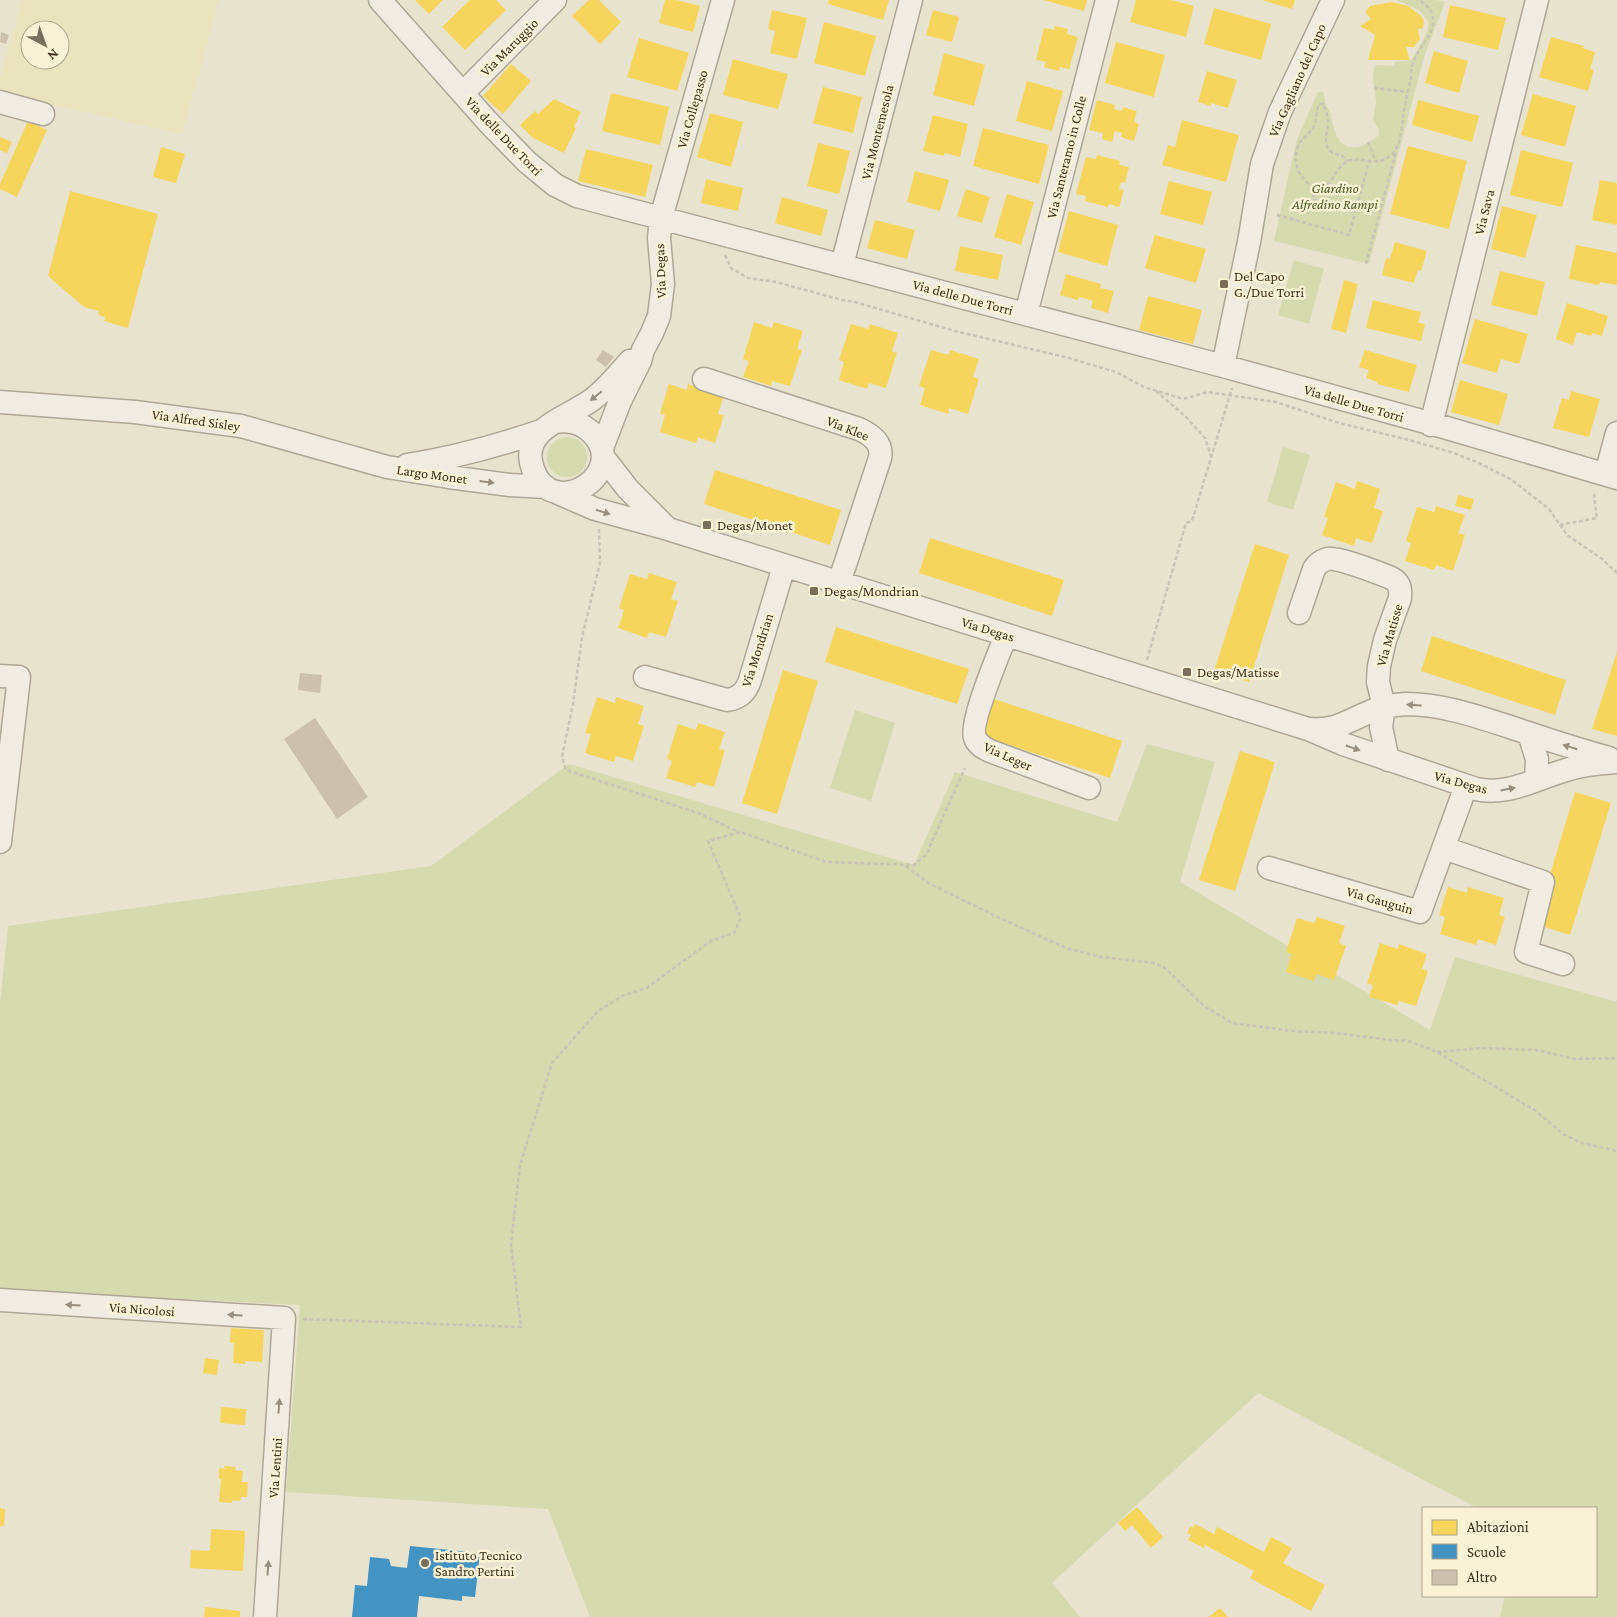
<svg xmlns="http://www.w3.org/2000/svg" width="1617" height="1617" font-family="'Crimson Pro',serif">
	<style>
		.farmland { fill: #e9e4be; fill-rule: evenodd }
		.green { fill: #d5daaf }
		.homes { fill: #f6d55c }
		.schools { fill: #4393c3 }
		.building { fill: #ccc1af }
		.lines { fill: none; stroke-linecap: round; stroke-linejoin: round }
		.minor-casing { stroke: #aea797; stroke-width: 25 }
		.path { stroke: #c9c4b7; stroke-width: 2.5; stroke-dasharray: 4 2.5; stroke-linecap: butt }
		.minor { stroke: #f0ece1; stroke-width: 22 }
		.oneway { fill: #978e7f }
		.poi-dot { fill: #7a6f5b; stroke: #f9f2d5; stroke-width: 2 }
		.labels { text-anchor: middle; stroke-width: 5; stroke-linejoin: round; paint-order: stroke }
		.street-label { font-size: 14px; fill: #3e301d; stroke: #f9f2d5 }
		.park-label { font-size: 14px; font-style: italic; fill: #495d22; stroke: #f9f2d5 }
		.poi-label { font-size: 14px; fill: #3e301d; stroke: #f9f2d5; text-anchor: start }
	</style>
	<rect width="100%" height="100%" fill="#e8e3ce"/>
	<!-- farmland -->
	<path class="farmland" d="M 22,0 L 219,0 L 182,134 L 0,93 L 0,79 ZM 30,30 L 60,30 L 60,60 L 30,60 Z"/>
	<!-- green -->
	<path class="green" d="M 1396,0 L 1436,0 L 1445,2 L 1425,54 L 1369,264 L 1274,241 L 1297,139 L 1318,92 L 1323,92 C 1325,97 1324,99 1326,104 C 1327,108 1330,110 1331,114 C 1333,129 1338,150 1357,147 C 1364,146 1372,140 1378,136 L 1379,130 L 1373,120 L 1376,102 L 1373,77 L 1375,65 L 1394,66 L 1395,62 L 1412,60 C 1418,47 1427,38 1429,22 L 1419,10 Z
		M 1294,260 L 1324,269 L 1309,324 L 1278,315 Z
		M547 457a20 20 0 1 1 40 0a20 20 0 1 1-40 0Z
		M 1283,447 L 1310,455 L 1293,510 L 1267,502 Z
		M 855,710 L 895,723 L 871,801 L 830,788 Z
		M 1147,744 L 1215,762 L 1180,882 L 1430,1030 L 1455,957 L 1617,1002 L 1617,1617 L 1500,1617 L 1505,1596 L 1596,1596 L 1596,1508 L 1477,1508 L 1258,1393 L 1052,1583 L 1080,1617 L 590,1617 L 548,1509 L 286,1492 L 300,1305 L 0,1290 L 0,1004 L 8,926 L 431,866 L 569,764 L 914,865 L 955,772 L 1117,822 Z"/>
	<!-- homes -->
	<path class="homes" d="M 415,0 L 443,0 L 429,14 Z
		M 470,0 L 496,0 L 506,10 L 465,50 L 442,27 Z
		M 589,0 L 599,0 L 621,22 L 600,44 L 572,16 Z
		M 665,0 L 676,0 L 700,6 L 693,32 L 659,23 Z
		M 829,0 L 889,0 L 883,20 L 828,4 Z
		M 1043,0 L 1087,0 L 1084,11 Z
		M 1136,0 L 1171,0 L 1194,6 L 1186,37 L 1130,22 Z
		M 1262,0 L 1295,0 L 1292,9 Z
		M 1392,2 L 1408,6 L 1421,16 L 1424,21 L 1423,28 L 1418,29 L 1420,39 L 1414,47 L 1406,47 L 1410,60 L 1368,60 L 1375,35 L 1360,26 L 1371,19 L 1365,12 L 1370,6 Z
		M 1450,5 L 1506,18 L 1498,50 L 1443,37 Z
		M 1214,8 L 1271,24 L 1261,60 L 1204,44 Z
		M 772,10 L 807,18 L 797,59 L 770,53 L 775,31 L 768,29 Z
		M 933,10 L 959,17 L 952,42 L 926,35 Z
		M 824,22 L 876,36 L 865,76 L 814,63 Z
		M 1055,26 L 1068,29 L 1067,34 L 1078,37 L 1069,69 L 1060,67 L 1059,71 L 1044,67 L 1046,62 L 1036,60 L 1044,28 L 1054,30 Z
		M 1551,37 L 1584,46 L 1583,48 L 1595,52 L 1590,69 L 1594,70 L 1588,91 L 1539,77 Z
		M 639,38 L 689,53 L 677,91 L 627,77 Z
		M 1116,42 L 1165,55 L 1154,97 L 1105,83 Z
		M 1434,51 L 1468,61 L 1459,93 L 1425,83 Z
		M 944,53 L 985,65 L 974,106 L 933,95 Z
		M 733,59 L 788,74 L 778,109 L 723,95 Z
		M 511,64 L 531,81 L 503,114 L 483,96 Z
		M 1207,71 L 1237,80 L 1228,108 L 1211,103 L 1211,106 L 1198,102 Z
		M 1027,81 L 1063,91 L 1052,131 L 1016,121 Z
		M 823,87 L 862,97 L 853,133 L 813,123 Z
		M 611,93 L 669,107 L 660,145 L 602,131 Z
		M 1533,94 L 1576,106 L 1565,147 L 1521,135 Z
		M 554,99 L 581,112 L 574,127 L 576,128 L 564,153 L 533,138 L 520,125 L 535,111 L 538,114 Z
		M 1097,100 L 1115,105 L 1114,109 L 1122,111 L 1123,107 L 1137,111 L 1134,122 L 1139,124 L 1134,141 L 1121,137 L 1122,133 L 1115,131 L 1112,142 L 1102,139 L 1103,133 L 1089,130 Z
		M 1418,100 L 1479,116 L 1472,142 L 1412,125 Z
		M 710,113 L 743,122 L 731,167 L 697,157 Z
		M 933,115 L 968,124 L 960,157 L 945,153 L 944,156 L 923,151 Z
		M 1182,120 L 1239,135 L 1226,182 L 1162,165 L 1168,145 L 1175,147 Z
		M 28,121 L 47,130 L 17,197 L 0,189 L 0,184 Z
		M 983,128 L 1049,145 L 1039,184 L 973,166 Z
		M 0,137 L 12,142 L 7,153 L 0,150 Z
		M 818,143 L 850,151 L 839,194 L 807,186 Z
		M 1408,146 L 1467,161 L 1449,229 L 1390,214 Z
		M 161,147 L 185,154 L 176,183 L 153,177 Z
		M 586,149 L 653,165 L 645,197 L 578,181 Z
		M 1521,150 L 1573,163 L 1562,207 L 1510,195 Z
		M 1097,155 L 1120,161 L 1119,165 L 1129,167 L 1125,183 L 1121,182 L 1119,189 L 1124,190 L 1119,207 L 1109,204 L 1108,207 L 1085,201 L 1086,196 L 1076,194 L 1086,157 L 1096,159 Z
		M 915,171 L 949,180 L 940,211 L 907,202 Z
		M 706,179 L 743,188 L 738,211 L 701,203 Z
		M 1600,180 L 1617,183 L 1617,225 L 1592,220 Z
		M 1169,181 L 1212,192 L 1203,225 L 1160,214 Z
		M 966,189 L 990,197 L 982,223 L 957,216 Z
		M 70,191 L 158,214 L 128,328 L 104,321 L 105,317 L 98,315 L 99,311 L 84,307 L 48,276 Z
		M 1007,194 L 1034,202 L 1021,245 L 994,237 Z
		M 782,197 L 828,210 L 821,236 L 775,223 Z
		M 1502,206 L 1537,215 L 1525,258 L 1491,249 Z
		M 1069,211 L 1118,225 L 1107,266 L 1058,252 Z
		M 875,220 L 915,230 L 907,259 L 867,248 Z
		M 1155,235 L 1206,249 L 1196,283 L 1145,268 Z
		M 1395,242 L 1427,251 L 1421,271 L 1418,270 L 1414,283 L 1382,275 L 1386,258 L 1390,259 Z
		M 1576,245 L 1617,253 L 1617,285 L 1600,282 L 1599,285 L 1569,279 Z
		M 960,246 L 1003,255 L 998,280 L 955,271 Z
		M 1500,271 L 1545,282 L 1537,316 L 1491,305 Z
		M 1066,274 L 1101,284 L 1100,288 L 1114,291 L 1108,313 L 1091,308 L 1093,301 L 1079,297 L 1078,300 L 1060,295 Z
		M 1344,280 L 1358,284 L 1346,333 L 1331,329 Z
		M 1148,296 L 1202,310 L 1193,344 L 1139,330 Z
		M 1373,300 L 1421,312 L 1418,323 L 1425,324 L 1421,341 L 1366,328 Z
		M 1567,303 L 1608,316 L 1602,336 L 1592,333 L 1591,336 L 1577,332 L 1573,345 L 1556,339 Z
		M 1475,319 L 1528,334 L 1519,364 L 1501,359 L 1497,373 L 1462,363 Z
		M 754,322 L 772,328 L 774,322 L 803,331 L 797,349 L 802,350 L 790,386 L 772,381 L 771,386 L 743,377 L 749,361 L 743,359 Z
		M 851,324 L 868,329 L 870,324 L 898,333 L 892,351 L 897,353 L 886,388 L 869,383 L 867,389 L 839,380 L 844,362 L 839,360 Z
		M 931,350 L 949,355 L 950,350 L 979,359 L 973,377 L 979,379 L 968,414 L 949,408 L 948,414 L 920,405 L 925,388 L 919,386 Z
		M 1365,350 L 1417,365 L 1409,392 L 1377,384 L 1378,382 L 1366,378 L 1369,370 L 1359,367 Z
		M 1460,380 L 1508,394 L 1499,425 L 1451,412 Z
		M 669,384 L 687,390 L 688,384 L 724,395 L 718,414 L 724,415 L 715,443 L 698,437 L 696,443 L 660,432 L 665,415 L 660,413 Z
		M 1571,391 L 1600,399 L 1589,437 L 1553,428 L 1562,398 L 1569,400 Z
		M 715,470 L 841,510 L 830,545 L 704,504 Z
		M 1357,481 L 1380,489 L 1374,508 L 1383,511 L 1372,543 L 1356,538 L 1354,546 L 1322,535 L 1328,518 L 1324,517 L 1336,482 L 1355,489 Z
		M 1458,495 L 1474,499 L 1471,510 L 1455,506 Z
		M 1436,506 L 1465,515 L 1458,533 L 1465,535 L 1453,571 L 1436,565 L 1434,570 L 1405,561 L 1411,543 L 1406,541 L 1417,507 L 1434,512 Z
		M 930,538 L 1064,580 L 1052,616 L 919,573 Z
		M 1255,544 L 1289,555 L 1249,682 L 1214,671 Z
		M 649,573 L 677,582 L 671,599 L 678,601 L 666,637 L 649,632 L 647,638 L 618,628 L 624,610 L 619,608 L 630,574 L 647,579 Z
		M 836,627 L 969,669 L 957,704 L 825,662 Z
		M 1432,636 L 1566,680 L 1555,715 L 1421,671 Z
		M 1617,652 L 1617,736 L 1592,729 Z
		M 783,670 L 818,681 L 777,814 L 742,803 Z
		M 597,697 L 615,703 L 616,697 L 644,706 L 638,724 L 644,726 L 633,761 L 616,756 L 614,762 L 585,753 L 591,734 L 585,733 Z
		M 994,699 L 1122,741 L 1110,778 L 982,736 Z
		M 698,723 L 725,732 L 719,749 L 725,750 L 714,787 L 697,782 L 695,787 L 666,778 L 672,761 L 667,759 L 678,724 L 696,730 Z
		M 1240,751 L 1275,762 L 1235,891 L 1199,880 Z
		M 1575,792 L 1611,803 L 1570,935 L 1535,924 Z
		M 1448,887 L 1467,893 L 1468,887 L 1504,898 L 1499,915 L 1505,917 L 1496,945 L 1478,939 L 1476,945 L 1440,934 L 1445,917 L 1439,915 Z
		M 1317,917 L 1345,926 L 1339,943 L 1346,946 L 1334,980 L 1316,974 L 1314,981 L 1286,972 L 1292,954 L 1286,952 L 1297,918 L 1314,923 Z
		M 1380,943 L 1398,949 L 1399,944 L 1427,954 L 1422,969 L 1428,971 L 1416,1006 L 1399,1001 L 1397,1005 L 1369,997 L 1373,985 L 1367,983 Z
		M 231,1328 L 264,1330 L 262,1362 L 245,1361 L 245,1364 L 233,1363 L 234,1343 L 230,1343 Z
		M 205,1358 L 219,1360 L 217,1375 L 203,1373 Z
		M 221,1407 L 246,1409 L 245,1425 L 220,1423 Z
		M 224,1466 L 236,1467 L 235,1470 L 243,1471 L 242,1482 L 248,1482 L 247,1497 L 241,1497 L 240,1501 L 232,1500 L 232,1503 L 219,1502 L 221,1479 L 219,1479 L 219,1468 L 225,1469 Z
		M 1137,1507 L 1163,1537 L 1151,1548 L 1132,1525 L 1125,1531 L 1118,1523 Z
		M 0,1508 L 5,1509 L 4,1526 L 0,1526 Z
		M 1195,1524 L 1214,1534 L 1217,1527 L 1264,1552 L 1271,1537 L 1292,1548 L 1283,1563 L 1325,1585 L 1311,1611 L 1250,1578 L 1254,1571 L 1205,1545 L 1204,1548 L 1188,1540 L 1191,1535 L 1187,1533 L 1191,1526 L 1193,1528 Z
		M 211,1529 L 245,1531 L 243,1571 L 190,1568 L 191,1550 L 210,1551 Z
		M 205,1607 L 240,1611 L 240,1617 L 204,1617 Z
		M 1220,1608 L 1228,1617 L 1209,1617 Z"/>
	<!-- schools -->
	<path class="schools" d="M 410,1546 L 480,1553 L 475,1597 L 462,1596 L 462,1601 L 419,1596 L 417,1617 L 352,1617 L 355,1585 L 367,1586 L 370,1557 L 389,1559 L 391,1566 L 407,1568 Z"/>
	<!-- building -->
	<path class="building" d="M 1,32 L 9,35 L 6,44 L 0,42 Z
		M 603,350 L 614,357 L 606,367 L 596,360 Z
		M 300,673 L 322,675 L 320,693 L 298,690 Z
		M 315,718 L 368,797 L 337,819 L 284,739 Z"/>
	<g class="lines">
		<defs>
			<path id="minor" d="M 380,0 L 488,122 L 527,162 L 555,185 L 577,196 L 1223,366 L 1447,428 L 1617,478
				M 463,93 L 555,0
				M 0,102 L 43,114
				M 842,265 L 911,0
				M 1026,314 L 1107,0
				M 1223,366 L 1249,242 L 1262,164 L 1280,112 L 1333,0
				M 704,379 L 859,429 C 872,435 883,443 880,458 L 839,583
				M 0,402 L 135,412 L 241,426 L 387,467 L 449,477 L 510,485 L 546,487
				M 555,422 C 567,420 580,422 590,431 C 634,472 552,524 533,469 C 518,429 568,418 593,399 C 607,388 618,375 630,361
				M 1431,425 L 1537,0
				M 602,448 L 620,401 L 640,361 L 643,350 L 652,333 L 659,316 L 663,284 L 659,238 L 661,218 L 723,0
				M 603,457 L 628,489 L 667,528
				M 407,465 C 453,458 497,446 541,431
				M 1606,474 L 1617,433
				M 558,493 L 595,509 L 668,529 L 1308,729 L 1343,744 L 1476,789 C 1507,796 1533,780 1563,771 C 1580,765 1599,763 1617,762
				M 1299,613 L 1314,569 C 1317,564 1321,561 1327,559 C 1338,557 1376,572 1389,577 C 1399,581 1401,587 1400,598 L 1385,640 L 1379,666 L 1378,682 L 1384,707 L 1381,727 L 1388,760
				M 1006,635 C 999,654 969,723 975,738 C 978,745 984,748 990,751 L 1089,788
				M 0,676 L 19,677 L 0,842
				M 645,677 L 727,700 C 740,698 746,692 750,680 L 784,566
				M 1311,729 C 1337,731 1349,720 1372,711 C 1383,706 1394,705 1406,704 C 1441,704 1476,716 1510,727 C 1543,738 1575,749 1609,758
				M 1529,734 L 1537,759 L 1536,780
				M 1444,848 L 1543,882 L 1526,952 L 1563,964
				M 1269,868 L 1420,912 L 1466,786
				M 0,1300 L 284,1318 L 265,1617"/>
		</defs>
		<!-- minor casing -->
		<use href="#minor" class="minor-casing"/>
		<!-- path -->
		<path class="path" d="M 1374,88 L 1408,92
			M 1368,142 L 1376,162
			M 1309,184 C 1296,174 1291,155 1301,141 C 1305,136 1311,133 1314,126 C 1317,119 1316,111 1319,104 L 1323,104 C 1325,108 1327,114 1328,119 C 1329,128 1323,139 1328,148 C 1332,156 1343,153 1347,161
			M 1323,190 C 1333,182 1337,166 1348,161 C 1362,155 1376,169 1391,155 C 1402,145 1401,129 1403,116 C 1405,103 1408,91 1411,78 C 1411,73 1411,68 1413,63 C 1417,48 1432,38 1433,23 C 1434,12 1427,3 1417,0
			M 1314,193 L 1313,199 L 1355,212
			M 1277,215 L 1349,235 L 1369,162
			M 725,255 L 731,268 L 748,278 L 776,282 L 842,300 L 855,302 L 955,331 L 1065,357 L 1116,372 L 1144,387 L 1183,399 L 1208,392 L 1276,402 L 1339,423 L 1409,440 L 1451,452 L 1479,463 L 1512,480 L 1549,509 L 1560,525 L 1597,518 L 1594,497 L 1595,491
			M 1366,264 L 1396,151
			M 1156,391 L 1186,417 L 1205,438 L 1211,456
			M 1560,525 L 1567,535 L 1602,559 L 1617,573
			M 599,529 L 600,563 L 582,637 L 573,704 L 562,757 L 566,770 L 698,813 L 739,832
			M 1147,660 L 1186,523 L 1192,521 L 1232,388
			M 906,866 L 930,884 L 1002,919 L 1066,948 L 1101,957 L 1155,963 L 1165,968 L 1204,1006 L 1232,1023 L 1292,1031 L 1335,1033 L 1390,1040 L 1409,1041 L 1437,1052 L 1536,1111 L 1563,1134 L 1582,1143 L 1617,1151
			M 1437,1052 L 1481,1048 L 1536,1050 L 1575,1059 L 1617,1058
			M 303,1319 L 521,1327 L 511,1244 L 520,1165 L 552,1063 L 598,1011 L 622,996 L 648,987 L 711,941 L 734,933 L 741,918 L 708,841 L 740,832 L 826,862 L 914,865 L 926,855 L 965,768"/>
		<!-- minor -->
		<use href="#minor" class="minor"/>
	</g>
	<!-- one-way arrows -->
	<defs><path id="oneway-solid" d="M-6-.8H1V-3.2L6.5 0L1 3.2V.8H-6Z" transform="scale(1.25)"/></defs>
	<g class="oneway">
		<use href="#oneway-solid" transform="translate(596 396) rotate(141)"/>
		<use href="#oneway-solid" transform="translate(487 482) rotate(7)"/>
		<use href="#oneway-solid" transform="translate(603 512) rotate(17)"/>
		<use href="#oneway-solid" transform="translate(1414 705) rotate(-177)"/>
		<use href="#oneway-solid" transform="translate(1570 747) rotate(-163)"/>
		<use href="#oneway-solid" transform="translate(1353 748) rotate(19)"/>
		<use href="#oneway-solid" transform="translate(1508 789) rotate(-11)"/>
		<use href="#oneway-solid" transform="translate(73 1305) rotate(-176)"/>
		<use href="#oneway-solid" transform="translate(235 1315) rotate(-176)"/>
		<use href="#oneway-solid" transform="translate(279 1406) rotate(-86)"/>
		<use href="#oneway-solid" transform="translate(268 1568) rotate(-86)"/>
	</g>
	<!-- markers -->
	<g class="poi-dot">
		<rect x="1219" y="279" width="10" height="10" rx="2.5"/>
		<rect x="702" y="520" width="10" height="10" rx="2.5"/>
		<rect x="809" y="586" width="10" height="10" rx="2.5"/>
		<rect x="1182" y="667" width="10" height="10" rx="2.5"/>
		<circle cx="425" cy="1563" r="5"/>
	</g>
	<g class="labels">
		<!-- street labels -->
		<g class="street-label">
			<text transform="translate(509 47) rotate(-45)" y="5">Via Maruggio</text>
			<text transform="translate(1297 80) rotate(-66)" y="5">Via Gagliano del Capo</text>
			<text transform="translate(692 109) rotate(-74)" y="5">Via Collepasso</text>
			<text transform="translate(877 132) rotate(-76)" y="5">Via Montemesola</text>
			<text transform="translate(504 136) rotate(46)" y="5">Via delle Due Torri</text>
			<text transform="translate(1066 157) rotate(-76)" y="5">Via Santeramo in Colle</text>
			<text transform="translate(1484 212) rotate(-76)" y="5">Via Sava</text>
			<text transform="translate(660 271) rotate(-92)" y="5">Via Degas</text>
			<text transform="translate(963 297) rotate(15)" y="5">Via delle Due Torri</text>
			<text transform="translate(1354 403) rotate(16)" y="5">Via delle Due Torri</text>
			<text transform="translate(196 420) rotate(8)" y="5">Via Alfred Sisley</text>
			<text transform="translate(848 428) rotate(22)" y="5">Via Klee</text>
			<text transform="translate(432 474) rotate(8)" y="5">Largo Monet</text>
			<text transform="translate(988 629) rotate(17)" y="5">Via Degas</text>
			<text transform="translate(1389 635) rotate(-74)" y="5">Via Matisse</text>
			<text transform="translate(757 650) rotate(-72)" y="5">Via Mondrian</text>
			<text transform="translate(1008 756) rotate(24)" y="5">Via Leger</text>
			<text transform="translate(1461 782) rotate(15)" y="5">Via Degas</text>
			<text transform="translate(1380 900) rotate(16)" y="5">Via Gauguin</text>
			<text transform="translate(142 1309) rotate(4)" y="5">Via Nicolosi</text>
			<text transform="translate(275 1468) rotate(-86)" y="5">Via Lentini</text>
		</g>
		<!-- park labels -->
		<g class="park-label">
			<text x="1335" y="193">Giardino<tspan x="1335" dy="16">Alfredino Rampi</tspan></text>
		</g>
		<!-- poi labels -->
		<g class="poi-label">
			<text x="1234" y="281">Del Capo<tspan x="1234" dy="16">G./Due Torri</tspan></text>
			<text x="717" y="530">Degas/Monet</text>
			<text x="824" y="596">Degas/Mondrian</text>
			<text x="1197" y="677">Degas/Matisse</text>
			<text x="435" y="1560">Istituto Tecnico<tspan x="435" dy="16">Sandro Pertini</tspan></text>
		</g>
	</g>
	<!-- legend -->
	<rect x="1422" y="1507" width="175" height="90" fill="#f9f2d5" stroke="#aea48b"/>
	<rect x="1432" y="1520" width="25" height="15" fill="#f6d55c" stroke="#aea48b"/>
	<text x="1467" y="1532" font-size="15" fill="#3e301d">Abitazioni</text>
	<rect x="1432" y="1544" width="25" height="15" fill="#4393c3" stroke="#aea48b"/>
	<text x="1467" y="1557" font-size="15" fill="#3e301d">Scuole</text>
	<rect x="1432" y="1570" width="25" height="15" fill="#ccc1af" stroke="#aea48b"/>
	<text x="1467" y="1582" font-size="15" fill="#3e301d">Altro</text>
	<!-- north arrow -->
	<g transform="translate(45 45) rotate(139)"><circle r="24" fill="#f9f2d5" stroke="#aea48b"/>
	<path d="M0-4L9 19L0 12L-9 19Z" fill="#7a6f5b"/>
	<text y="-8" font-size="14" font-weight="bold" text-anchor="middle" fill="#3e301d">N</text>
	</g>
</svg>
